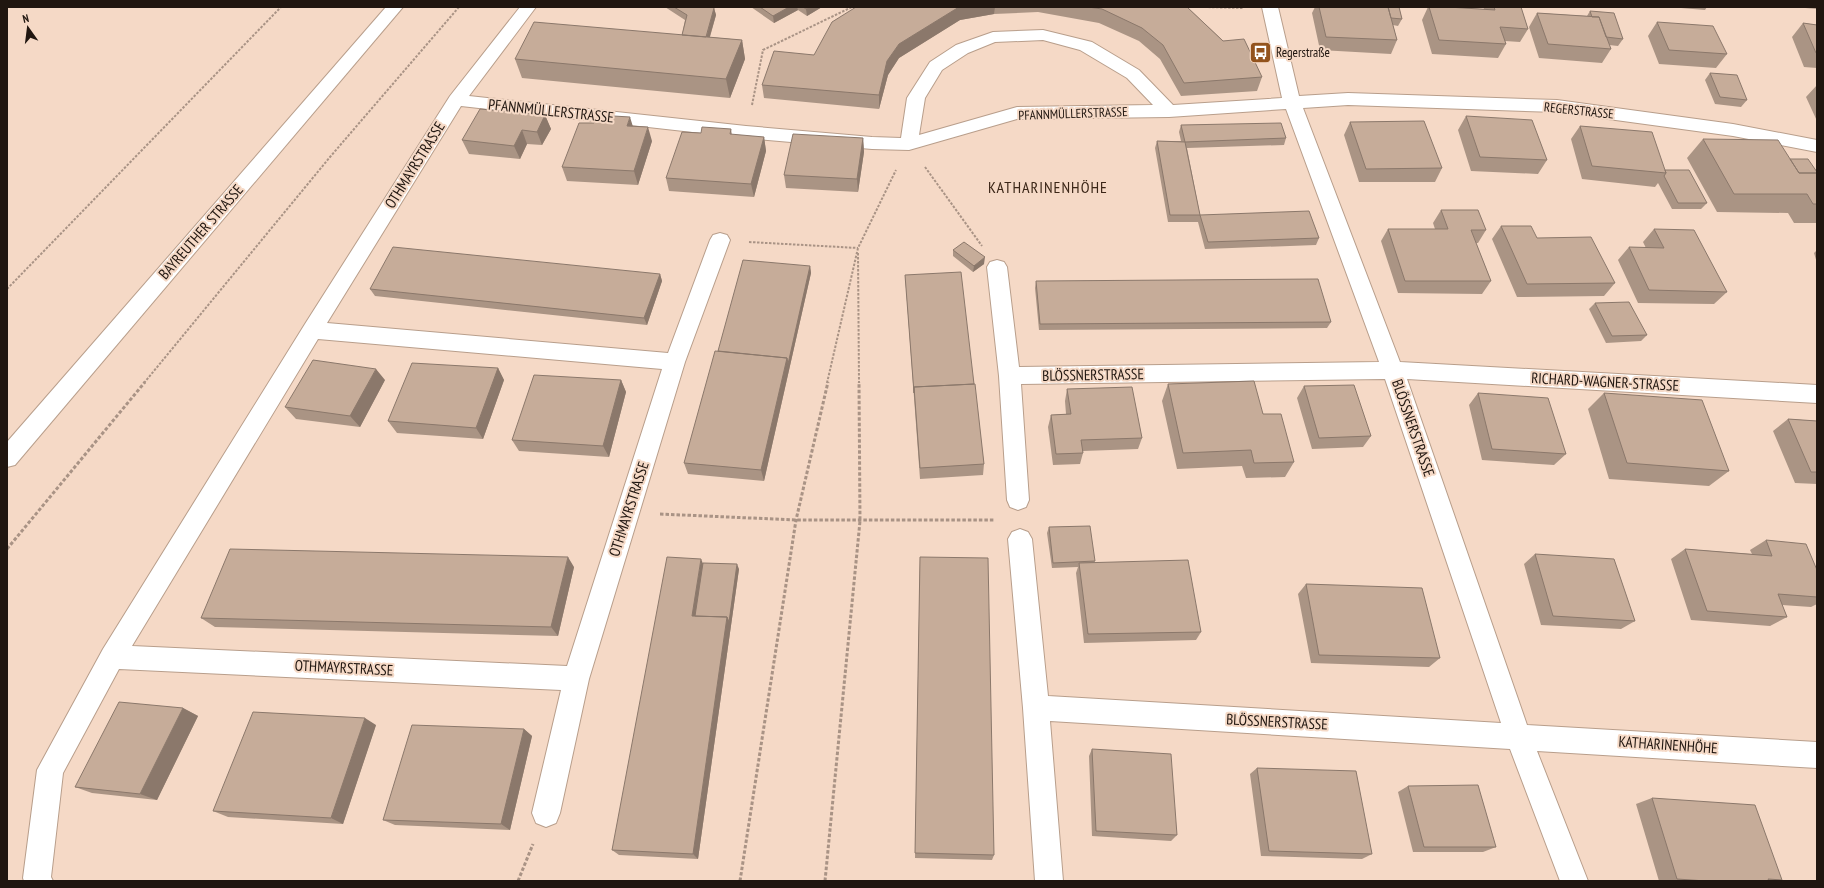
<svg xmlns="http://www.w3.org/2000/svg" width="1824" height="888" font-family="'PT Sans Narrow',sans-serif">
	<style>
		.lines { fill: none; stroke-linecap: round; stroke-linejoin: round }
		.minor-casing { stroke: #b89e8b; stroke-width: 2 }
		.major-casing { stroke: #b89e8b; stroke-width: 2 }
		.path-far1 { stroke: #a99385; stroke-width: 2; stroke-dasharray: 2.5 1.5; stroke-linecap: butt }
		.path { stroke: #a99385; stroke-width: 3; stroke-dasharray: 3.5 2; stroke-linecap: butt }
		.minor { fill: #fff; fill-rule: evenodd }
		.major { fill: #fff; fill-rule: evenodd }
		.wall { fill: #aa9484 }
		.shaded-wall { fill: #8b786b }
		.building { fill: #c6ac99; stroke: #8b786b }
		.labels { text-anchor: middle; stroke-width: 4; stroke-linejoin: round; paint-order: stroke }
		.far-poi-label { font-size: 13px; fill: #201610; stroke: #f5d9c6; text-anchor: start }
		.far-street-label { font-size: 13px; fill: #201610; stroke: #f5d9c6 }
		.street-label { font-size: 15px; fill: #201610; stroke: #f5d9c6 }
		.neighbourhood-label { font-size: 16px; letter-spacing: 1px; fill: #3b2617; stroke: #f5d9c6 }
	</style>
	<rect width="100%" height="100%" fill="#f5d9c6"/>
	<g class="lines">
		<defs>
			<path id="minor" d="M 520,7 L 536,7 L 469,96 L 746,126 L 872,137 L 901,138 L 907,98 L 930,62 L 956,45 L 993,32 L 1043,30 L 1092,42 L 1139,70 L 1173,105 L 1282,98 L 1262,7 L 1278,7 L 1299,96 L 1348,93 L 1557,100 L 1733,124 L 1817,140 L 1817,152 L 1733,136 L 1557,112 L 1348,105 L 1303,108 L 1400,362 L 1817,385 L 1817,403 L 1407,379 L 1527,725 L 1817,742 L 1817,768 L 1537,751 L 1588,881 L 1560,881 L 1510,749 L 1050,721 L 1063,881 L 1035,881 L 1023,708 L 1008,539 L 1012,532 L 1020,529 L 1028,532 L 1032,539 L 1048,696 L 1501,723 L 1385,379 L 1021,384 L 1029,500 L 1026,507 L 1018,510 L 1010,507 L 1007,500 L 999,376 L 987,267 L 990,262 L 997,260 L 1004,262 L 1007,267 L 1019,367 L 1379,362 L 1286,109 L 1169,117 L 1017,119 L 909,150 L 872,149 L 746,138 L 461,106 L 327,323 L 668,353 L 710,240 L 713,235 L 720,233 L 727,235 L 730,240 L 685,362 L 589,679 L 560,813 L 556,823 L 546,827 L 536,823 L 532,813 L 561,690 L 119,669 L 63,773 L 51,877 L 53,881 L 24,881 L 23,878 L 37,770 L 103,649 L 305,324 L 450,96 ZM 1043,40 L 1080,50 L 1127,78 L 1153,105 L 1017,107 L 919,135 L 925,98 L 942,70 L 968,53 L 995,42 ZM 318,339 L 662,369 L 567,666 L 132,646 Z"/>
			<path id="major" d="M 386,7 L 403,7 L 15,465 L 7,467 L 7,442 Z"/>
		</defs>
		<!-- minor casing -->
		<use href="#minor" class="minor-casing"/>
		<!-- major casing -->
		<use href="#major" class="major-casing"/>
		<!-- path-far1 -->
		<path class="path-far1" d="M 1204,7 L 1244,8
			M 752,105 L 763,50 L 852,7
			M 925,167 L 982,246
			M 749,242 L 858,248
			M 858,253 L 859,383
			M 7,289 L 281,7
			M 144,383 L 330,157 L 459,7
			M 827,383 L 858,248 L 896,170"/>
		<!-- path -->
		<path class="path" d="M 660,514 L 796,520 L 995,520
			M 7,549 L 145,382
			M 518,881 L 533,844
			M 740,881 L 796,520 L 828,382
			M 825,881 L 860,521 L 859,382"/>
		<!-- minor -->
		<use href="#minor" class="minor"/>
		<!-- major -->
		<use href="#major" class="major"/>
	</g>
	<!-- wall -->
	<path class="wall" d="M 665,7 L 713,7 L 714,8 L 716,15 L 710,37 L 742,40 L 745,59 L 730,98 L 522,78 L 515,59 L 682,35 L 685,20 Z
		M 751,7 L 822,7 L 807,16 L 798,10 L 774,23 Z
		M 856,7 L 1187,7 L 1262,77 L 1257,91 L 1181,96 L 1160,59 L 1139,41 L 1099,23 L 1038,12 L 994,14 L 960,20 L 899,58 L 888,75 L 879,109 L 764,98 L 762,85 L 814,55 Z
		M 1315,7 L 1399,7 L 1402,19 L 1398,26 L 1393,25 L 1397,40 L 1391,54 L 1320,50 L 1312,13 Z
		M 1428,7 L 1448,7 L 1484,9 L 1483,7 L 1521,7 L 1528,29 L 1520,42 L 1505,41 L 1506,44 L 1498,58 L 1432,54 L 1422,20 Z
		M 1681,7 L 1707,7 L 1705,10 L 1681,8 Z
		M 1794,7 L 1817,7 L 1817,9 Z
		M 1590,11 L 1623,39 L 1618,46 L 1609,45 L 1611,49 L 1602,63 L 1539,58 L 1529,27 L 1537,13 L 1587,16 Z
		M 1657,22 L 1727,54 L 1716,68 L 1659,64 L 1648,36 Z
		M 1803,23 L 1817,25 L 1817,68 L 1804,67 L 1792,37 Z
		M 1710,73 L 1747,100 L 1741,107 L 1715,104 L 1705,80 Z
		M 1817,85 L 1817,121 L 1806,97 Z
		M 545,115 L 551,129 L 542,145 L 527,144 L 520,159 L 469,154 L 462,140 Z
		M 1466,116 L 1547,160 L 1538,174 L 1471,171 L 1458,130 Z
		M 1350,122 L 1442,168 L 1435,182 L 1359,182 L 1344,135 Z
		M 1181,125 L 1286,138 L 1284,145 L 1187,148 L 1200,215 L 1319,238 L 1316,245 L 1205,249 L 1198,222 L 1168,222 L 1155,148 L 1157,141 L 1181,141 L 1179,132 Z
		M 1580,126 L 1665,170 L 1707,203 L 1701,209 L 1672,209 L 1658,183 L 1655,187 L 1582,179 L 1571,139 Z
		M 731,129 L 732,135 L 764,137 L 766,151 L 754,197 L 669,191 L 666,178 L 701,133 Z
		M 863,138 L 864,152 L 858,192 L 786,188 L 784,175 Z
		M 1703,139 L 1790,159 L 1817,172 L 1817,223 L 1794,223 L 1788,213 L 1717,212 L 1687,158 Z
		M 652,141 L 638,185 L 567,181 L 562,167 Z
		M 1441,210 L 1486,230 L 1478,243 L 1476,243 L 1491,281 L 1482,294 L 1398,293 L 1381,241 L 1388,229 L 1435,229 L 1433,223 Z
		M 1501,226 L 1537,238 L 1615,283 L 1604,296 L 1517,297 L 1492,239 Z
		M 1654,229 L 1727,292 L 1714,304 L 1638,303 L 1618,260 L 1629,247 L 1646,248 L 1643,242 Z
		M 953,250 L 984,264 L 973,272 L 953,256 Z
		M 1817,250 L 1817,263 L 1814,253 Z
		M 810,266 L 811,273 L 764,481 L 688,474 L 684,463 L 718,351 Z
		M 660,274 L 662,281 L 647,325 L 375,296 L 370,289 Z
		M 905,275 L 974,384 L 984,464 L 983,475 L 920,479 Z
		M 1036,281 L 1331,322 L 1327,328 L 1039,330 L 1035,288 Z
		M 1595,303 L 1647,335 L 1641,341 L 1606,343 L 1589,309 Z
		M 498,368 L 504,380 L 483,439 L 397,433 L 388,421 Z
		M 385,380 L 360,427 L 296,419 L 285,407 Z
		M 621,380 L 626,392 L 609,457 L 519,451 L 512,440 Z
		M 1168,384 L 1263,414 L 1294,462 L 1285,477 L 1246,478 L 1242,466 L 1177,469 L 1162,401 Z
		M 1304,386 L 1371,436 L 1363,447 L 1312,449 L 1297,398 Z
		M 1067,389 L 1142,438 L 1138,449 L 1083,451 L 1083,453 L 1080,464 L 1053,465 L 1048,427 L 1051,415 L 1066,414 L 1065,401 Z
		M 1478,393 L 1566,454 L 1554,465 L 1482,460 L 1469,405 Z
		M 1604,393 L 1729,471 L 1709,486 L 1609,479 L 1588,409 Z
		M 1788,419 L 1817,421 L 1817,484 L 1795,483 L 1773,431 Z
		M 1049,527 L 1095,561 L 1094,563 L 1201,632 L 1196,640 L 1084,643 L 1076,573 L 1078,567 L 1052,568 L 1047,533 Z
		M 1766,540 L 1817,570 L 1817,604 L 1811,607 L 1782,605 L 1787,617 L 1770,626 L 1691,620 L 1671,559 L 1685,549 L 1752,554 L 1750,550 Z
		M 1535,554 L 1635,621 L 1621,629 L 1541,625 L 1524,564 Z
		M 920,557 L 994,855 L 992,860 L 915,858 Z
		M 703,563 L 739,569 L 698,859 L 619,855 L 612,850 Z
		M 574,567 L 558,636 L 215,627 L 201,618 Z
		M 1306,584 L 1440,658 L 1429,667 L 1311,663 L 1298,594 Z
		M 183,708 L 198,716 L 157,800 L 92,793 L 75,787 Z
		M 376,725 L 343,824 L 228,817 L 213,811 Z
		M 524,729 L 532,736 L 510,830 L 395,825 L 383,820 Z
		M 1092,749 L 1177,835 L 1171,841 L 1092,836 L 1089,756 Z
		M 1257,768 L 1372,854 L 1362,859 L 1261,856 L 1250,774 Z
		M 1408,786 L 1496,847 L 1483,852 L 1413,852 L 1398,792 Z
		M 1652,798 L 1782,880 L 1779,881 L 1659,881 L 1636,804 Z"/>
	<!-- shaded-wall -->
	<path class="shaded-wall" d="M 789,7 L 797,7 L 798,10 L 774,23 L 773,16 Z
		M 809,7 L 822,7 L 807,16 L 806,9 Z
		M 959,7 L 995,7 L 994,14 L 960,20 L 899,58 L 888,75 L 879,109 L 879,95 L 887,61 L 899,44 Z
		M 714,8 L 716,15 L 707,46 L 706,39 Z
		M 742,40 L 745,59 L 730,98 L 726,79 Z
		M 545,115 L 551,129 L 542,145 L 537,132 Z
		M 630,117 L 634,130 L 627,126 Z
		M 648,127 L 652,141 L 638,185 L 634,171 Z
		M 522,130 L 527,144 L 520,159 L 514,146 Z
		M 764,137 L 766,151 L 754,197 L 751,184 Z
		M 863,138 L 864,152 L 858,192 L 857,179 Z
		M 985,257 L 984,264 L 973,272 L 974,266 Z
		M 810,266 L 811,273 L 789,370 L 788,364 Z
		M 660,274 L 662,281 L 647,325 L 644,318 Z
		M 787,358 L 789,370 L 764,481 L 761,470 Z
		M 498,368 L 504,380 L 483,439 L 476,428 Z
		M 376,369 L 385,380 L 360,427 L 350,416 Z
		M 621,380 L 626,392 L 609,457 L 603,446 Z
		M 568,557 L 574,567 L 558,636 L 551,627 Z
		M 701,559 L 705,568 L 697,620 L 692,616 Z
		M 737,564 L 739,569 L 698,859 L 693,854 L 727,617 Z
		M 183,708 L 198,716 L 157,800 L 140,794 Z
		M 365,718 L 376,725 L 343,824 L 331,818 Z
		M 524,729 L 532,736 L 510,830 L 501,824 Z"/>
	<!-- building -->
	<path class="building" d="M 674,7 L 713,7 L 714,8 L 706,37 L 682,35 L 687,15 Z
		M 760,7 L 789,7 L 773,16 Z
		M 803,7 L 809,7 L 806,9 Z
		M 856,7 L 959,7 L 899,44 L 887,61 L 879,95 L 762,85 L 774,51 L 814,55 L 832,22 Z
		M 1088,7 L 1187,7 L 1223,41 L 1244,39 L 1262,77 L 1184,83 L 1163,45 L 1142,28 L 1102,9 Z
		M 1319,7 L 1388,7 L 1397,40 L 1326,37 Z
		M 1388,7 L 1399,7 L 1402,19 L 1391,18 Z
		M 1429,7 L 1448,7 L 1495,10 L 1494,7 L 1521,7 L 1528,29 L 1500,27 L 1506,44 L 1439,40 Z
		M 1590,11 L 1614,13 L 1623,39 L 1606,37 L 1599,17 L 1592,17 Z
		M 1537,13 L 1599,17 L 1611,49 L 1548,44 Z
		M 534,22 L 742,40 L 726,79 L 515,59 Z
		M 1657,22 L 1713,26 L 1727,54 L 1669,50 Z
		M 1803,23 L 1817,25 L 1817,53 L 1816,53 Z
		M 1710,73 L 1737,75 L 1747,100 L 1720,97 Z
		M 480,109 L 545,115 L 537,132 L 522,130 L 514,146 L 462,140 Z
		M 597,115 L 630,117 L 627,126 L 648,127 L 634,171 L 562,167 L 579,123 L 594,123 Z
		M 1466,116 L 1532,120 L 1547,160 L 1480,157 Z
		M 1424,121 L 1442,168 L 1366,169 L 1350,122 Z
		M 1281,123 L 1286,138 L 1185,142 L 1181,125 Z
		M 1580,126 L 1652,132 L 1666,173 L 1592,166 Z
		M 702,127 L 731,129 L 730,134 L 764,137 L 751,184 L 666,178 L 682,132 L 701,133 Z
		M 793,134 L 863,138 L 857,179 L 784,175 Z
		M 1703,139 L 1778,140 L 1799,173 L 1817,173 L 1817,204 L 1813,204 L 1807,194 L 1734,194 Z
		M 1157,141 L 1185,142 L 1200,215 L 1170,215 Z
		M 1790,159 L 1808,159 L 1817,172 L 1817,173 L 1799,173 Z
		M 1665,170 L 1689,170 L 1707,203 L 1678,203 L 1664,176 L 1666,173 Z
		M 1441,210 L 1478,210 L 1486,230 L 1471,230 L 1491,281 L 1405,281 L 1388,229 L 1448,229 Z
		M 1309,211 L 1319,238 L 1208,242 L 1200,215 Z
		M 1501,226 L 1531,226 L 1537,238 L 1591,237 L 1615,283 L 1527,284 Z
		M 1654,229 L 1694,230 L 1727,292 L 1649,290 L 1629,247 L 1664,248 Z
		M 964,242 L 985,257 L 974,266 L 953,250 Z
		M 393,247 L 660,274 L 644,318 L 370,289 Z
		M 743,260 L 810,266 L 788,364 L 787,358 L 718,351 Z
		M 961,272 L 974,384 L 914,387 L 914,393 L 905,275 Z
		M 1318,279 L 1331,322 L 1040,324 L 1036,281 Z
		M 1629,302 L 1647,335 L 1612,336 L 1595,303 Z
		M 715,351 L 787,358 L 761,470 L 684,463 Z
		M 313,360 L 376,369 L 350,416 L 285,407 Z
		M 412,363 L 498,368 L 476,428 L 388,421 Z
		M 534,375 L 621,380 L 603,446 L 512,440 Z
		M 1254,381 L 1263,414 L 1281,414 L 1294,462 L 1254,463 L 1251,450 L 1183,453 L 1168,384 Z
		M 975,384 L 984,464 L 920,468 L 914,387 Z
		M 1354,385 L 1371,436 L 1319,438 L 1304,386 Z
		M 1132,387 L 1142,438 L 1081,440 L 1083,453 L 1056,454 L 1051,415 L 1071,414 L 1067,389 Z
		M 1478,393 L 1548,398 L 1566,454 L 1492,449 Z
		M 1604,393 L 1702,400 L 1729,471 L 1627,463 Z
		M 1788,419 L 1817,421 L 1817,472 L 1811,472 Z
		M 1090,526 L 1095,561 L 1053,563 L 1049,527 Z
		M 1766,540 L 1806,544 L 1817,570 L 1817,597 L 1778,594 L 1787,617 L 1707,611 L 1685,549 L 1772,556 Z
		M 230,549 L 568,557 L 551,627 L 201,618 Z
		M 1535,554 L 1614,559 L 1635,621 L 1553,616 Z
		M 667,557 L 701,559 L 692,616 L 727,617 L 693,854 L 612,850 Z
		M 920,557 L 988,558 L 994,855 L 915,853 Z
		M 1188,560 L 1201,632 L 1088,634 L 1079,563 Z
		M 703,563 L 737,564 L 729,622 L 727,617 L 695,616 Z
		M 1306,584 L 1422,588 L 1440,658 L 1319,655 Z
		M 119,702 L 183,708 L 140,794 L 75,787 Z
		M 253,712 L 365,718 L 331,818 L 213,811 Z
		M 412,725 L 524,729 L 501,824 L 383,820 Z
		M 1092,749 L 1171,754 L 1177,835 L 1096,831 Z
		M 1257,768 L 1356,771 L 1372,854 L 1269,851 Z
		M 1478,785 L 1496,847 L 1424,847 L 1408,786 Z
		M 1652,798 L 1755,805 L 1782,880 L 1768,879 L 1769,881 L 1706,881 L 1677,879 Z"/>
	<!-- icons -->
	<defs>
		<symbol id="bus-square" viewBox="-11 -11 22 22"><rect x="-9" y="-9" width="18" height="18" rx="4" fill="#93531d" stroke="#f5d9c6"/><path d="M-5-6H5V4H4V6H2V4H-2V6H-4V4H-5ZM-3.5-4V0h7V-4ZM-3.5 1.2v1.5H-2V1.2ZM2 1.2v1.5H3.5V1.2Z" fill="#fff"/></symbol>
	</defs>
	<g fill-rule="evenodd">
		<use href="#bus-square" x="1248" y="40" width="25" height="25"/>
	</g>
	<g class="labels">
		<!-- far-poi labels -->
		<g class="far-poi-label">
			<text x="1276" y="57">Regerstraße</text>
		</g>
		<!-- far-street labels -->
		<g class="far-street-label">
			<text transform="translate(1579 110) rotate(6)" y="5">REGERSTRASSE</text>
			<text transform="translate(1073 113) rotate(-2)" y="5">PFANNMÜLLERSTRASSE</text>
		</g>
		<!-- street labels -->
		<g class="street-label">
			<text transform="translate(551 111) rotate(6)" y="5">PFANNMÜLLERSTRASSE</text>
			<text transform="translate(415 165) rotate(-58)" y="5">OTHMAYRSTRASSE</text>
			<text transform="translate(201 232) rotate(-49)" y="5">BAYREUTHER STRASSE</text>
			<text transform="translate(1093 375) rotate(-1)" y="5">BLÖSSNERSTRASSE</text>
			<text transform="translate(1605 382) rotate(3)" y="5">RICHARD-WAGNER-STRASSE</text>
			<text transform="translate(1413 428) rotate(71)" y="5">BLÖSSNERSTRASSE</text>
			<text transform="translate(629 509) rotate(-72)" y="5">OTHMAYRSTRASSE</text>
			<text transform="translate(344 668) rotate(3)" y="5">OTHMAYRSTRASSE</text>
			<text transform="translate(1277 722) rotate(3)" y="5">BLÖSSNERSTRASSE</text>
			<text transform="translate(1668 745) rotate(4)" y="5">KATHARINENHÖHE</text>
		</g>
		<!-- neighbourhood labels -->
		<g class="neighbourhood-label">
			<text x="1048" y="193">KATHARINENHÖHE</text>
		</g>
	</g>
	<!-- border -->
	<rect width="1824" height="888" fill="none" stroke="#201610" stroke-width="16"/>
	<!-- north arrow -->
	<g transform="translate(28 28) rotate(346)" stroke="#f5d9c6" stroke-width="3" paint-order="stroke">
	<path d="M0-3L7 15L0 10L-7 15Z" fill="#201610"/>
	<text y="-6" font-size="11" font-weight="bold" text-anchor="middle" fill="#201610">N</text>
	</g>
</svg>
